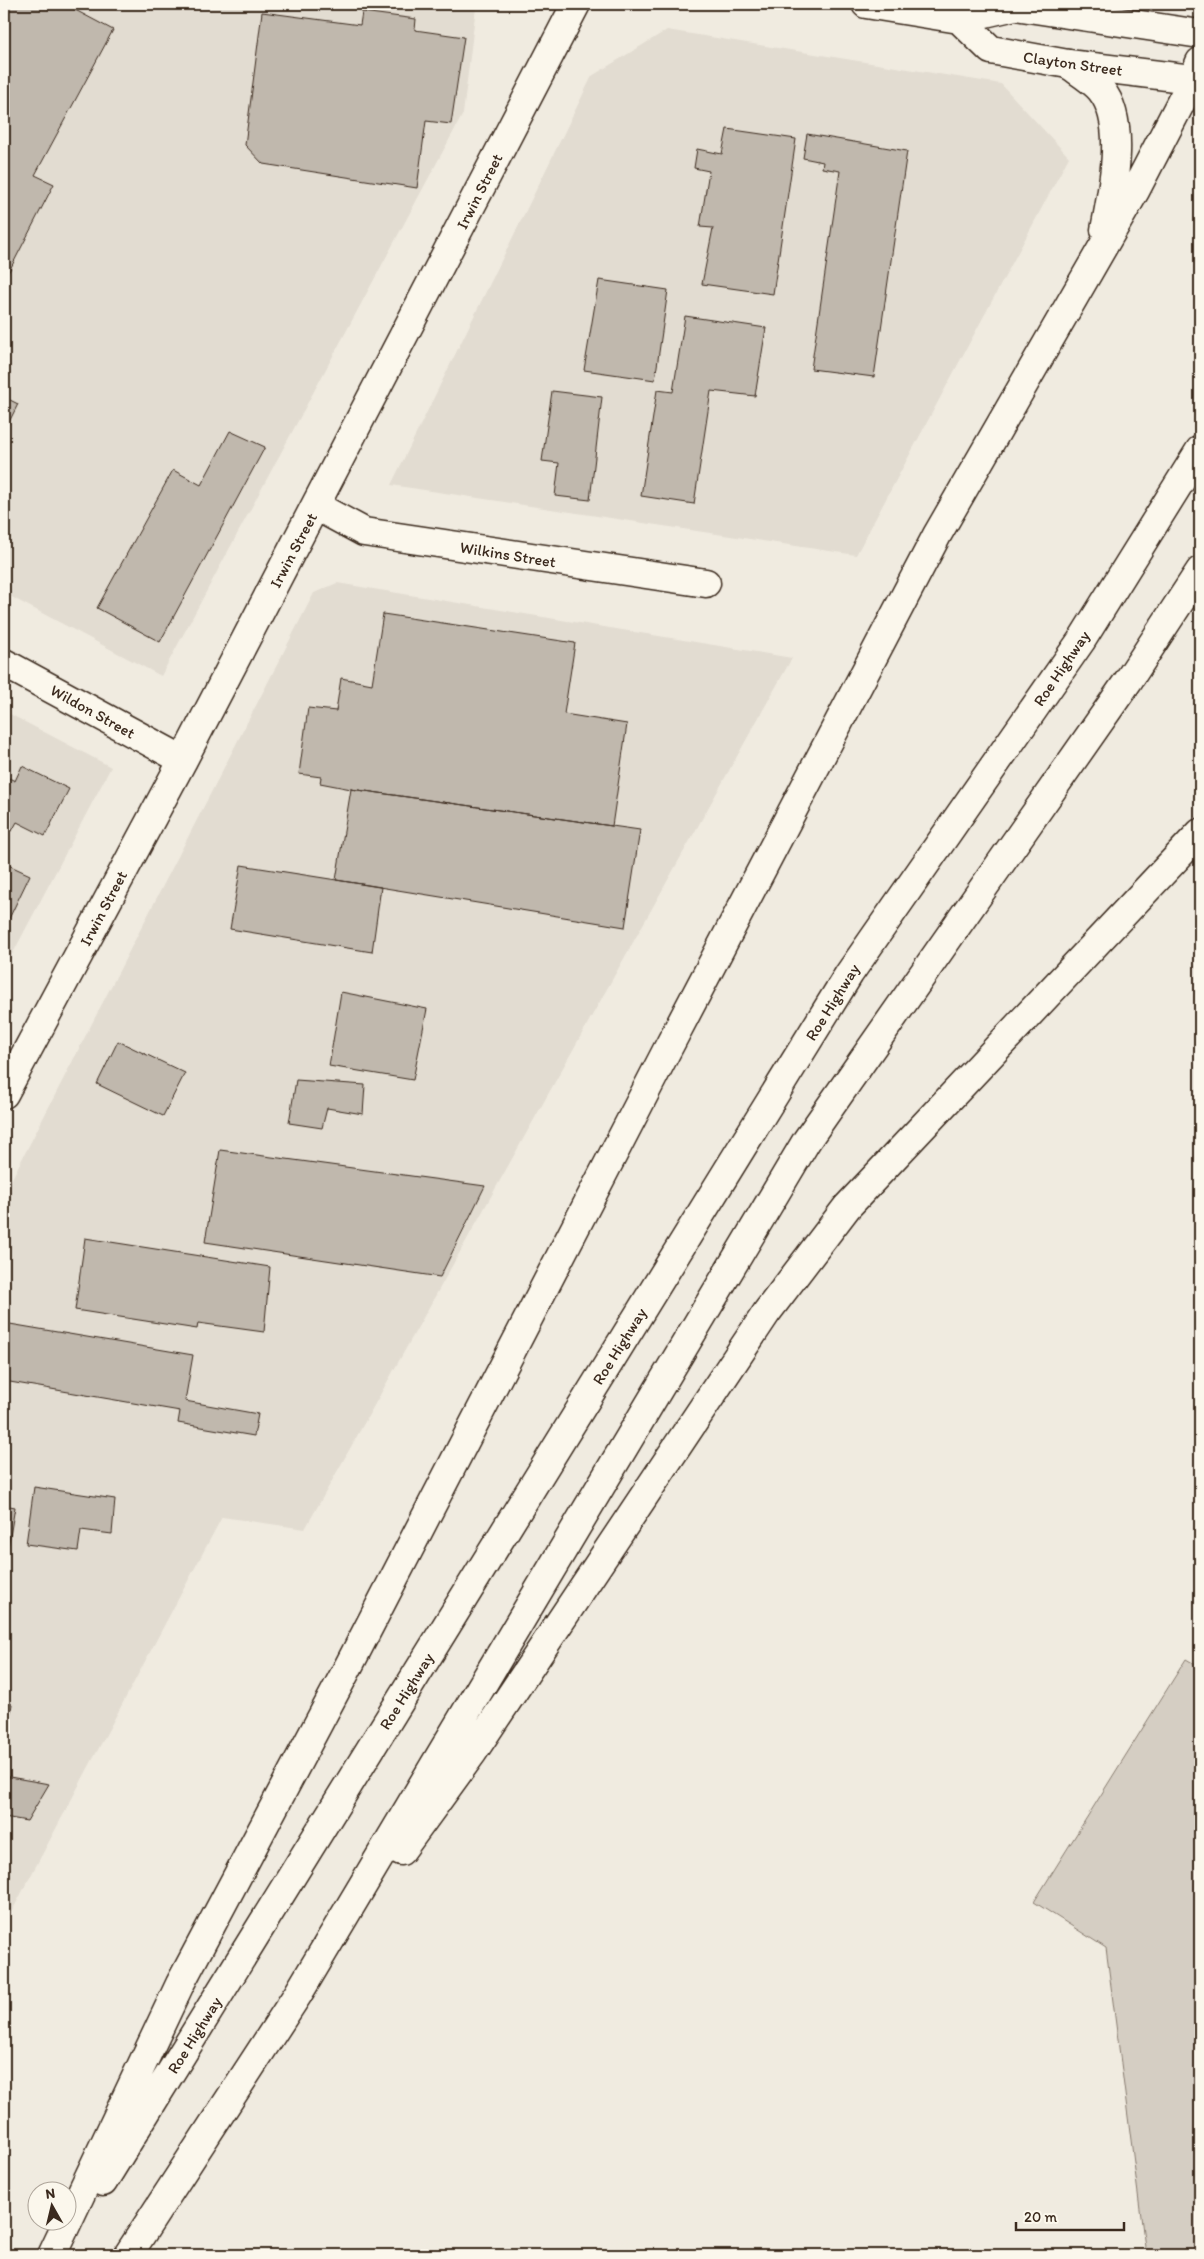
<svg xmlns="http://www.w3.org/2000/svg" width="1204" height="2259" font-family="Itim,sans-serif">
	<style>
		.built { fill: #e2dcd1 }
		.green { fill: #d5cec3; stroke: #887c70 }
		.building { fill: #c0b8ad; stroke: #3b2a1e }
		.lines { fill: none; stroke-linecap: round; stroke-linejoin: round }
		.minor-casing { stroke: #3b2a1e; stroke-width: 31 }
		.major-casing { stroke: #3b2a1e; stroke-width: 31 }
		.highway-casing { stroke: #3b2a1e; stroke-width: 31 }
		.minor { stroke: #fbf7ec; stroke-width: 28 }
		.major { stroke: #fbf7ec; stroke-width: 28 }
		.highway { stroke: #fbf7ec; stroke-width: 28 }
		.labels { text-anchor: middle; stroke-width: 4; stroke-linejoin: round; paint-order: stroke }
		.street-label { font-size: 16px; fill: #3b2a1e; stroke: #fbf7ec }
	</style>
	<rect width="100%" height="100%" fill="#f0ebe0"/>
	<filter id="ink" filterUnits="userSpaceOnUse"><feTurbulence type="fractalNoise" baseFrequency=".02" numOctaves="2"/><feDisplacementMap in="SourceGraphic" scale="10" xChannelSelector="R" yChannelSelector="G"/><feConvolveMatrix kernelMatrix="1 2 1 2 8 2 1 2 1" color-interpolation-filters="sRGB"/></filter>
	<g filter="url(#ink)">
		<!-- built -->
		<path class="built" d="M 4,4 L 454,4 L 476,7 L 463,114 L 161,676 L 4,593 Z
			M 667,30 L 1001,84 L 1069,157 L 856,555 L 391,485 L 592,76 Z
			M 337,583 L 792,658 L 305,1529 L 222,1517 L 4,1926 L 4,1194 L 314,593 Z
			M 4,711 L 111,767 L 4,970 Z"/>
		<!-- green -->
		<path class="green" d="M 1186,1659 L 1200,1667 L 1200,2255 L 1146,2255 L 1106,1948 L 1034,1902 Z"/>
		<!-- building -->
		<path class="building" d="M 4,4 L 64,4 L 113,30 L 35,175 L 54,184 L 4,281 Z
			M 262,12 L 360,25 L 362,12 L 416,19 L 415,30 L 464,37 L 451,124 L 426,121 L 417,188 L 263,164 L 245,145 Z
			M 727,129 L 796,139 L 773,294 L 702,284 L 713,228 L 700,227 L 709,171 L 694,168 L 697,149 L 722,154 Z
			M 807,134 L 907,151 L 874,377 L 811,369 L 840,171 L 822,168 L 823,162 L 803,158 Z
			M 599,280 L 668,290 L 655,380 L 584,370 Z
			M 685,316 L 766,328 L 755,396 L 711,391 L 694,504 L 641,496 L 657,390 L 673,392 Z
			M 552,391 L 602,397 L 590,500 L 555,496 L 559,463 L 542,461 Z
			M 4,397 L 18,404 L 4,432 Z
			M 230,431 L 265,447 L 160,642 L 97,608 L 173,470 L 201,485 Z
			M 383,614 L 575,643 L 564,714 L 627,724 L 612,826 L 351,789 L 320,783 L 321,777 L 299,774 L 308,708 L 336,711 L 341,678 L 372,684 Z
			M 22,766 L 69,789 L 45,836 L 17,822 L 12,831 L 4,827 L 4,790 L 9,778 L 15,781 Z
			M 351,789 L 640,830 L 625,927 L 336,880 Z
			M 4,863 L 30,875 L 4,929 Z
			M 241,865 L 381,887 L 372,952 L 230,929 Z
			M 341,992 L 427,1009 L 413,1080 L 329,1066 Z
			M 118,1041 L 185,1073 L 163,1116 L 97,1084 Z
			M 296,1080 L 365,1085 L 363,1114 L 327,1108 L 322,1128 L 289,1123 Z
			M 220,1150 L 485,1186 L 440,1277 L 205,1242 Z
			M 85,1238 L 270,1267 L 264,1332 L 198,1323 L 197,1329 L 75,1310 Z
			M 4,1323 L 193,1355 L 185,1401 L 258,1414 L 254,1436 L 178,1423 L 180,1411 L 4,1381 Z
			M 34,1487 L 115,1499 L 112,1534 L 81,1530 L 78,1551 L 26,1544 Z
			M 4,1505 L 15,1507 L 4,1571 Z
			M 4,1702 L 12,1704 L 4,1755 Z
			M 4,1776 L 49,1784 L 27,1821 L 4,1817 Z"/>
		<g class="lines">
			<defs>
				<path id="minor" d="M 1193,79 L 1200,62
					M 316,506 L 364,532 L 706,583
					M 4,663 L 183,760
					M 4,1094 L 183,760 L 576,4"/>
				<path id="major" d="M 866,4 L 959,19 L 1015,6 L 1200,34
					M 959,19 L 991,50 L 1068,64 L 1200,80"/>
				<path id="highway" d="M 1068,64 C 1079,72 1093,80 1101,90 C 1128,123 1112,192 1105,230
					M 401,1851 L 473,1752 L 767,1312 L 847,1207 L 1200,833
					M 103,2182 L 849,974 L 1081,641 L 1200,450
					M 52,2255 L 180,1984 L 344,1675 L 666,1052 L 937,535 L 1135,191 L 1193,79
					M 128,2255 L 298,1994 L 807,1140 L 1128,681 L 1200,571"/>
			</defs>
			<!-- minor casing -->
			<use href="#minor" class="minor-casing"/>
			<!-- major casing -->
			<use href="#major" class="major-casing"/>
			<!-- highway casing -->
			<use href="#highway" class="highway-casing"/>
			<!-- minor -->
			<use href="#minor" class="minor"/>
			<!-- major -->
			<use href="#major" class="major"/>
			<!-- highway -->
			<use href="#highway" class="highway"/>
		</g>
	</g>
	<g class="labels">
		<!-- street labels -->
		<g class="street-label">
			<text transform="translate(1073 63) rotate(8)" y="6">Clayton Street</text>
			<text transform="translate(479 191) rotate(-63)" y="6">Irwin Street</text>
			<text transform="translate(293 550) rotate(-62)" y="6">Irwin Street</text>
			<text transform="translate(508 554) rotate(9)" y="6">Wilkins Street</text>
			<text transform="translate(1061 668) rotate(-56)" y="6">Roe Highway</text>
			<text transform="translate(93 711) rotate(29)" y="6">Wildon Street</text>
			<text transform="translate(103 908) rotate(-62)" y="6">Irwin Street</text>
			<text transform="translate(832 1002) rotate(-58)" y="6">Roe Highway</text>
			<text transform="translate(619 1346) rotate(-58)" y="6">Roe Highway</text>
			<text transform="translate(406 1691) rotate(-58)" y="6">Roe Highway</text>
			<text transform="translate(194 2035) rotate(-58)" y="6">Roe Highway</text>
		</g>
	</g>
	<!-- margin -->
	<rect width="1204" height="2259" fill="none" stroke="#fbf7ec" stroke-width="20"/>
	<rect x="10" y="10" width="1184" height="2239" fill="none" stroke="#3b2a1e" stroke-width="2" filter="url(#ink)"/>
	<!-- north arrow -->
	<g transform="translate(52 2206) rotate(352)"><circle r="24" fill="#fbf7ec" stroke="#aea59a"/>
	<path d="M0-4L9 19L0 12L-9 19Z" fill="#3b2a1e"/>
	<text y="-8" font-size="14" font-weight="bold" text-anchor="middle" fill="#3b2a1e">N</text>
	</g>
	<!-- scale -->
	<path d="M1016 2222v8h108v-8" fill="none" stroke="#3b2a1e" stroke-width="2.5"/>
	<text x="1024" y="2222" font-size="15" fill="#3b2a1e" stroke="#fbf7ec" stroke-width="4" paint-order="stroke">20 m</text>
</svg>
